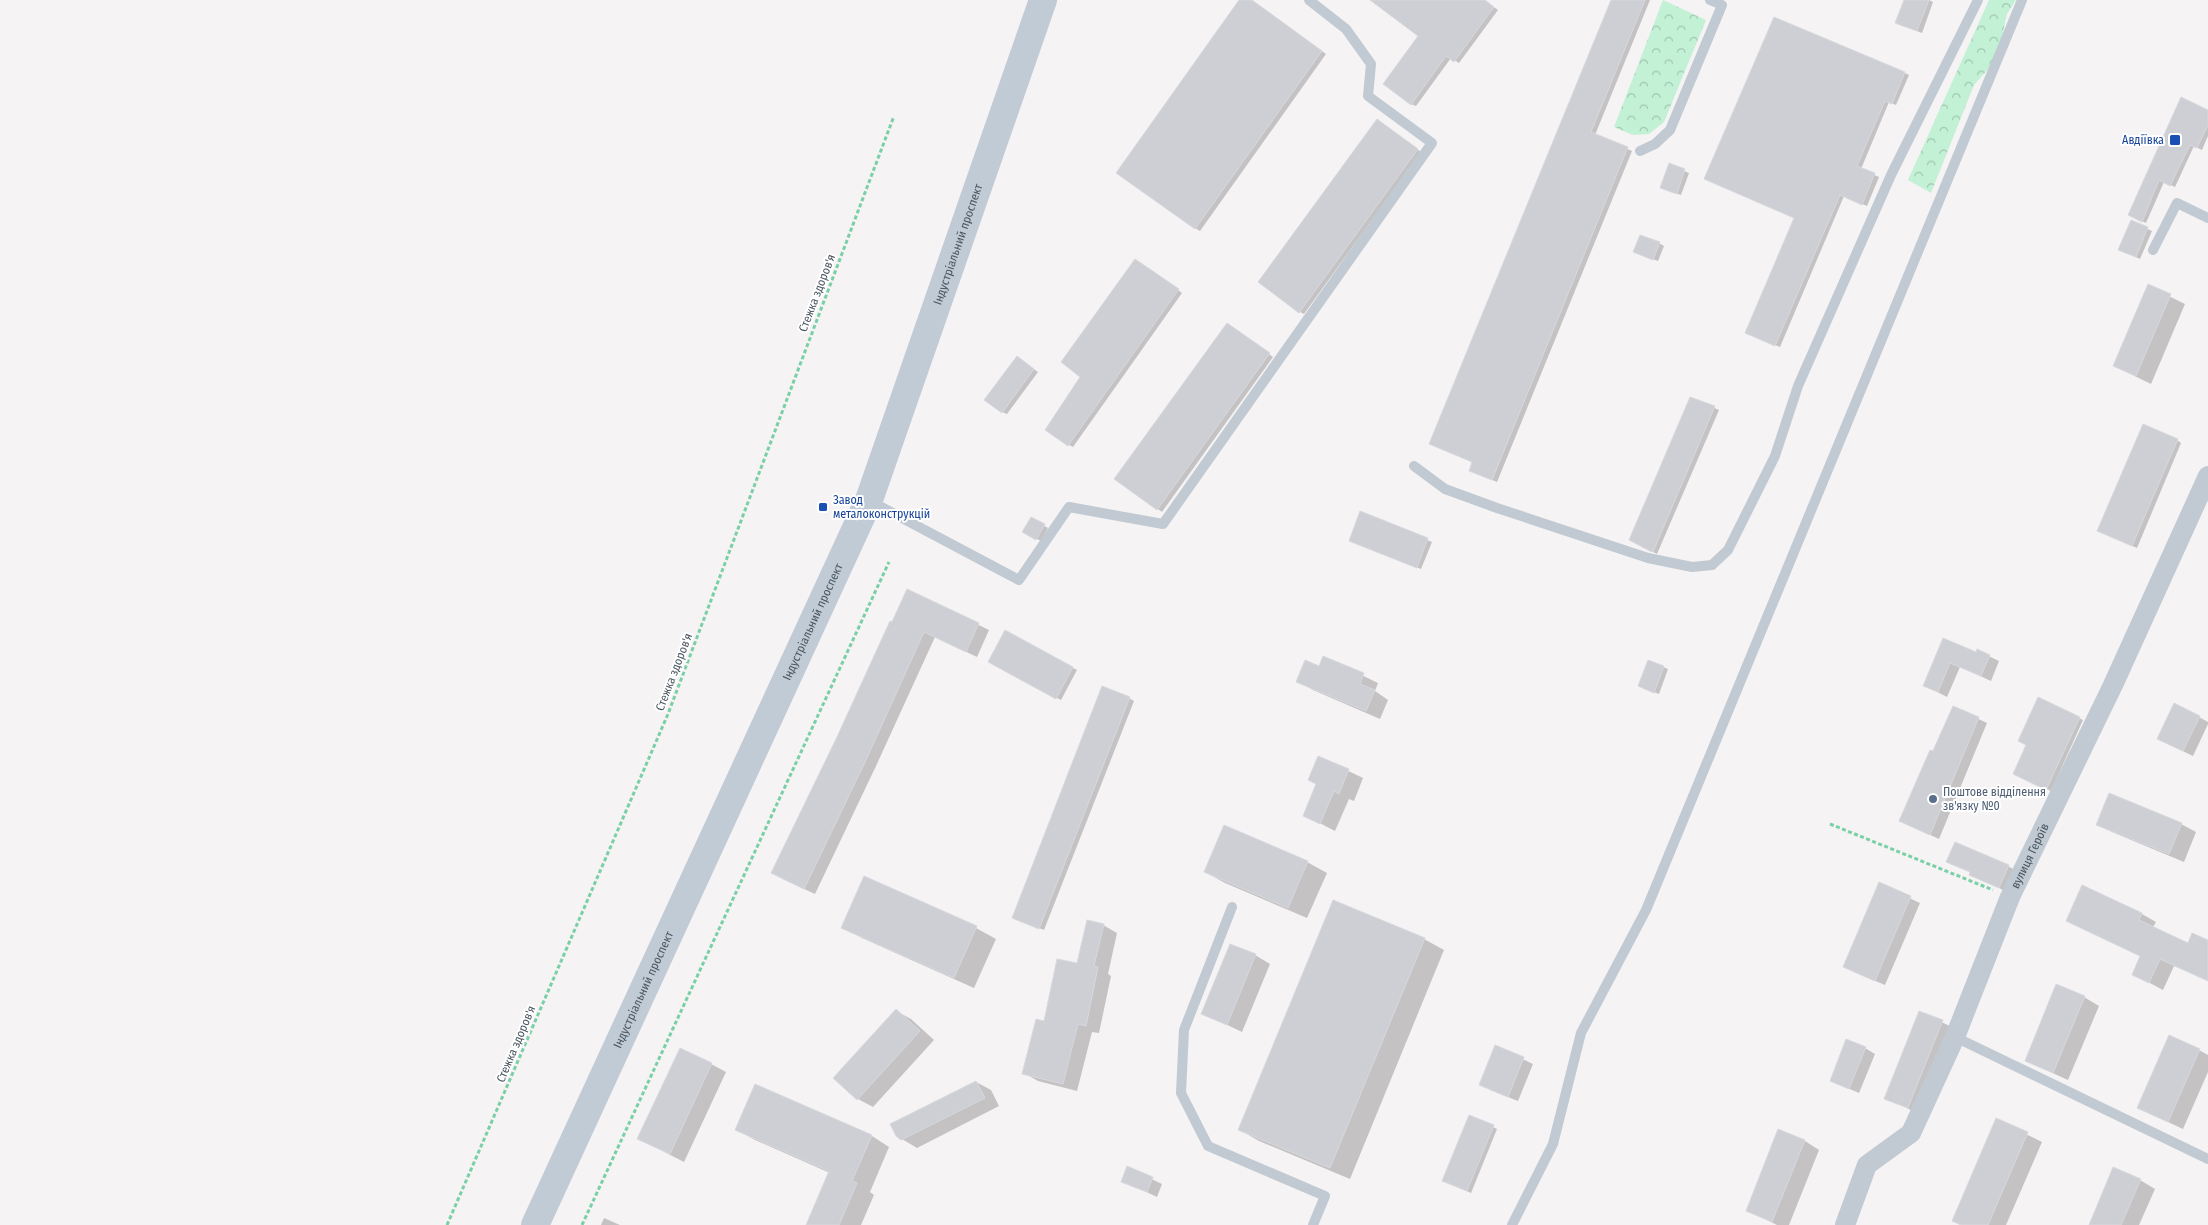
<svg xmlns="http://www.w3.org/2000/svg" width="2208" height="1225" font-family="'Fira Sans Condensed',sans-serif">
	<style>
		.forest { fill: url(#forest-crowns) }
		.shadow { fill: #0003 }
		.building { fill: #cdcfd5; stroke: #d7d9de }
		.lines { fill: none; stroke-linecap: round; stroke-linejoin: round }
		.path { stroke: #7ad0a6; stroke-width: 3; stroke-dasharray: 4 2.5; stroke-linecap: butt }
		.lane { stroke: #c1cad2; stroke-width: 10 }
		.street { stroke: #c1cad2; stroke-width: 20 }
		.secondary { stroke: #c1cbd6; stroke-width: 28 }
		.transit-dot { fill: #1a4fb4; stroke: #fff; stroke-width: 2 }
		.service-dot { fill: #5c6f8a; stroke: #fff; stroke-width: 2 }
		.labels { text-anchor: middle; stroke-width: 4; stroke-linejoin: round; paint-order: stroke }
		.transit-label { font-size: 12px; fill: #164399; stroke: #fff; text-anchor: end }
		.street-label { font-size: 12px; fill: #4a5661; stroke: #fff }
		.service-label { font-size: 12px; fill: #4e5e75; stroke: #fff; text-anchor: start }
	</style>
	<defs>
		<pattern id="forest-crowns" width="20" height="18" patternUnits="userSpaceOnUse" patternTransform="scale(1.25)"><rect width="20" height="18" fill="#c3f1d5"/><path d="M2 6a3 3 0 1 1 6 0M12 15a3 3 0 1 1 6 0" fill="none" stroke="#a0c6b0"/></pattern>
	</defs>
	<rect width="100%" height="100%" fill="#f5f3f3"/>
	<!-- forest -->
	<path class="forest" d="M 1663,0 L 1706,20 L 1664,122 L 1649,134 L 1633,135 L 1614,127 Z
		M 1989,0 L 2016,0 L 2007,14 L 1997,59 L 1974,85 L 1931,193 L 1908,180 Z"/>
	<!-- shadow -->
	<path class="shadow" d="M 1241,0 L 1251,0 L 1326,54 L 1200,231 L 1195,228 Z
		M 1372,0 L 1484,0 L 1498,10 L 1459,63 L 1451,58 L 1416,106 L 1411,104 L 1420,35 Z
		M 1612,0 L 1650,0 L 1595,135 L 1632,151 L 1497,482 L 1475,473 L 1474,462 Z
		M 1905,0 L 1929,0 L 1933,2 L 1922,33 L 1901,25 Z
		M 1905,73 L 1909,75 L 1896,105 L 1889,102 L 1861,169 L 1879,177 L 1867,206 L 1844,196 L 1780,347 L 1751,335 L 1795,218 Z
		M 2208,111 L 2208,136 L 2202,150 L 2194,146 L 2175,187 L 2164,182 L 2146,223 L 2130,215 Z
		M 1381,123 L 1421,152 L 1304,314 L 1300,312 Z
		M 1670,165 L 1689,173 L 1681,195 L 1666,190 Z
		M 2132,222 L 2152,231 L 2140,259 L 2124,252 Z
		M 1659,243 L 1664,246 L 1658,261 L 1639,254 Z
		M 1140,263 L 1182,293 L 1073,447 L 1069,445 L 1081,377 Z
		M 2148,286 L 2185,304 L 2151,384 L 2114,366 Z
		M 1231,327 L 1273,357 L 1162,512 L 1116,479 Z
		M 1021,360 L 1038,372 L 1007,414 L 1002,412 Z
		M 1691,398 L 1719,410 L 1657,554 L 1655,553 L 1630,539 Z
		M 2177,440 L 2181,443 L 2137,548 L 2103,533 Z
		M 1361,513 L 1432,542 L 1421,569 L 1355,543 Z
		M 1031,519 L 1048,528 L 1041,541 L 1024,532 Z
		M 908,591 L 989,630 L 977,657 L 935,637 L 876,766 L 815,894 L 783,879 Z
		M 1005,632 L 1077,670 L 1061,700 L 989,662 Z
		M 1944,640 L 1976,654 L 1978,651 L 1999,661 L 1991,681 L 1960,667 L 1947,697 L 1924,685 Z
		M 1324,657 L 1378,683 L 1375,691 L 1388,700 L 1380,719 L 1313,690 L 1298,681 L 1320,668 Z
		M 1648,661 L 1668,669 L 1659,694 L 1643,688 Z
		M 1129,698 L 1134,701 L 1044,930 L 1018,920 Z
		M 1953,707 L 1987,723 L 1939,839 L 1900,821 Z
		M 2199,717 L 2208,722 L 2208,724 L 2193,756 L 2168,744 Z
		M 2079,718 L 2083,720 L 2051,791 L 2019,776 L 2028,745 Z
		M 1319,757 L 1363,778 L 1354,801 L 1349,799 L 1335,831 L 1304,815 L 1317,784 Z
		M 2098,824 L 2181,824 L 2196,832 L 2184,862 L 2112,832 Z
		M 1307,862 L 1327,873 L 1307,918 L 1225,883 L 1205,872 Z
		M 2008,866 L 2018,872 L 2009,893 L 1971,874 Z
		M 1879,884 L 1920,903 L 1885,985 L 1854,972 Z
		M 2083,887 L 2142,914 L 2156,922 L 2153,927 L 2189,944 L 2208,942 L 2208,981 L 2174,966 L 2163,990 L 2133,974 L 2142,957 L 2067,920 Z
		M 1103,925 L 1117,933 L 1108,974 L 1111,976 L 1099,1033 L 1092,1032 L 1077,1091 L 1038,1081 L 1024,1073 L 1045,1023 L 1078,964 Z
		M 843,927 L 976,928 L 996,939 L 974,988 L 862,938 Z
		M 1424,939 L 1444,950 L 1350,1179 L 1259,1141 L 1240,1130 Z
		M 1255,955 L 1270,964 L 1242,1032 L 1202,1013 Z
		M 2084,997 L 2099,1006 L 2068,1080 L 2026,1061 Z
		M 896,1011 L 911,1019 L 934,1040 L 873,1107 L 858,1099 L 835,1078 Z
		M 1920,1012 L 1952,1027 L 1917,1113 L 1886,1098 Z
		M 1496,1047 L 1533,1064 L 1518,1101 L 1490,1090 Z
		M 1865,1048 L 1875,1054 L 1859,1093 L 1831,1081 Z
		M 2199,1050 L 2208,1055 L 2208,1072 L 2183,1129 L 2138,1108 Z
		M 711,1064 L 726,1072 L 684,1162 L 639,1139 Z
		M 976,1082 L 991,1090 L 999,1106 L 917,1148 L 902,1139 Z
		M 756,1086 L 872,1136 L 889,1147 L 870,1192 L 874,1195 L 861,1225 L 807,1225 L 830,1173 L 755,1140 L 737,1130 Z
		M 1997,1120 L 2042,1142 L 2006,1225 L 1962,1225 Z
		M 1493,1127 L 1497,1129 L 1471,1193 L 1448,1183 Z
		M 1805,1141 L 1819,1150 L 1789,1225 L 1777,1225 L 1747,1210 Z
		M 1128,1168 L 1162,1184 L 1157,1197 L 1123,1181 Z
		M 2140,1180 L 2155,1189 L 2139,1225 L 2090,1225 Z
		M 604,1218 L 620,1225 L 601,1225 Z"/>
	<!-- building -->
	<path class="building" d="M 1239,0 L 1252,0 L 1322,51 L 1195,229 L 1116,173 Z
		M 1370,0 L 1485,0 L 1494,7 L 1454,62 L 1446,56 L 1411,105 L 1383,84 L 1418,36 Z
		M 1611,0 L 1645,0 L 1591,132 L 1628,147 L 1492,480 L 1469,471 L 1472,462 L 1429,444 Z
		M 1904,0 L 1929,0 L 1917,31 L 1895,23 Z
		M 1774,17 L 1905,72 L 1892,104 L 1885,101 L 1857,166 L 1875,173 L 1862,205 L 1840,195 L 1775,346 L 1745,333 L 1794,218 L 1704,179 Z
		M 2181,97 L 2208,110 L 2208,125 L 2197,148 L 2190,145 L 2170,186 L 2159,180 L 2142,222 L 2128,215 Z
		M 1377,119 L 1418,149 L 1299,313 L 1258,282 Z
		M 1669,163 L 1685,169 L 1677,194 L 1660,188 Z
		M 2131,220 L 2148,227 L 2136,257 L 2118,250 Z
		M 1640,235 L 1660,242 L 1653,260 L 1633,252 Z
		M 1135,259 L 1179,289 L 1068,446 L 1045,430 L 1080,377 L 1061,362 Z
		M 2148,284 L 2171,294 L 2136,376 L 2113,366 Z
		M 1227,323 L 1270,353 L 1157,510 L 1114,479 Z
		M 1017,356 L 1034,369 L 1002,413 L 984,400 Z
		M 1690,397 L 1715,406 L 1653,552 L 1650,551 L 1629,540 Z
		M 2143,424 L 2178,439 L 2132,546 L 2097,531 Z
		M 1360,511 L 1428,538 L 1417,568 L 1349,541 Z
		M 1031,517 L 1045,524 L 1036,540 L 1022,532 Z
		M 907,589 L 979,623 L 966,652 L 924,632 L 866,760 L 804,889 L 771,873 L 837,737 L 890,621 L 892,622 Z
		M 1005,630 L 1073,667 L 1056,699 L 988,662 Z
		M 1943,638 L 1976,652 L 1977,649 L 1990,655 L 1981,676 L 1950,663 L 1938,692 L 1923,686 Z
		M 1323,656 L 1364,673 L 1360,684 L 1375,690 L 1366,711 L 1296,682 L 1305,660 L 1319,666 Z
		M 1648,660 L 1664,666 L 1654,693 L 1638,686 Z
		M 1102,686 L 1130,697 L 1039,929 L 1012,918 Z
		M 2038,697 L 2080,717 L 2046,790 L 2013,774 L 2026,745 L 2018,741 Z
		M 2174,703 L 2200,716 L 2183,751 L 2157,739 Z
		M 1953,706 L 1979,717 L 1930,835 L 1899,821 L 1930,750 L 1933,751 Z
		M 1318,756 L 1349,769 L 1339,794 L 1334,791 L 1320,824 L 1303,816 L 1316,784 L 1308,780 Z
		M 2109,793 L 2182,823 L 2169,854 L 2096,825 Z
		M 1224,825 L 1308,861 L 1288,908 L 1204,872 Z
		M 1955,842 L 2009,865 L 1999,888 L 1969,875 L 1970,872 L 1946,862 Z
		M 864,876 L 977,926 L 954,978 L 841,928 Z
		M 1879,882 L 1911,896 L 1875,981 L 1843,967 Z
		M 2082,885 L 2142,913 L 2139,920 L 2188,943 L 2192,933 L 2208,940 L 2208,981 L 2160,959 L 2149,983 L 2132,975 L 2140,956 L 2066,921 Z
		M 1333,900 L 1425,938 L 1330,1168 L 1238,1130 Z
		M 1087,920 L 1104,924 L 1094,966 L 1098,967 L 1086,1026 L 1078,1024 L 1063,1084 L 1022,1074 L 1036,1019 L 1044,1021 L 1057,959 L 1077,963 Z
		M 1230,944 L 1256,954 L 1227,1025 L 1201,1014 Z
		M 2056,984 L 2085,996 L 2053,1073 L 2025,1061 Z
		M 896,1009 L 920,1031 L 857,1100 L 833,1078 Z
		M 1919,1011 L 1943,1020 L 1908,1108 L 1884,1099 Z
		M 2169,1035 L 2200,1049 L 2168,1122 L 2137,1108 Z
		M 1846,1039 L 1866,1047 L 1849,1089 L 1830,1081 Z
		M 1495,1045 L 1524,1057 L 1508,1097 L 1479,1085 Z
		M 680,1048 L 712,1063 L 670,1154 L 637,1139 Z
		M 976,1081 L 985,1098 L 901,1140 L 896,1136 L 890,1124 Z
		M 755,1084 L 872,1135 L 852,1181 L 857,1183 L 839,1225 L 806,1225 L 829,1171 L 735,1130 Z
		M 1469,1115 L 1494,1125 L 1467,1191 L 1442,1181 Z
		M 1996,1118 L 2028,1132 L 1988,1225 L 1961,1225 L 1952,1221 Z
		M 1778,1129 L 1805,1140 L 1772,1222 L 1746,1211 Z
		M 1127,1166 L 1153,1177 L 1147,1192 L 1121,1182 Z
		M 2113,1167 L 2141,1179 L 2121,1225 L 2089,1225 Z"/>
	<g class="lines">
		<!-- path -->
		<path class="path" d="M 1830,824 L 1993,890
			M 447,1225 L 668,714 L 894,116
			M 582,1225 L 889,562"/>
		<!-- lane -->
		<path class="lane" d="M 1640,151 L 1655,144 L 1670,130 L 1722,5 L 1710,0
			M 2153,250 L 2177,203 L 2208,218
			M 1414,466 L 1445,489 L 1497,508 L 1648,558 L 1692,567 L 1712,565 L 1728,550 L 1775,456 L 1798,386 L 1891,175 L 1978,0
			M 870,501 L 1019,580 L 1069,507 L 1163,524 L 1432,143 L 1368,96 L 1371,64 L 1346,29 L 1309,0
			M 1232,907 L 1184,1030 L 1181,1093 L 1208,1146 L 1325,1196 L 1313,1225
			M 1955,1037 L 2208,1159
			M 1512,1225 L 1553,1144 L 1581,1033 L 1646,910 L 2022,0"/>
		<!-- street -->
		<path class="street" id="s1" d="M 1845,1225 L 1867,1165 L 1911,1133 L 1955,1037 L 2010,897 L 2113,685 L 2208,476"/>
		<!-- secondary -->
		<path class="secondary" id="s2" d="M 535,1225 L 869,500 L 1043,0"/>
	</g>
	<!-- markers -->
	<g class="transit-dot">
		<rect x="2169" y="134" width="12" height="12" rx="2.5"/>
		<rect x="818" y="502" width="10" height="10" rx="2.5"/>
	</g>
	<circle class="service-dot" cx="1933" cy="799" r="5"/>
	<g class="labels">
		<!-- transit labels -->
		<g class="transit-label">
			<text x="2164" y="144">Авдіївка</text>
			<text x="833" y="504" text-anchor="start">Завод<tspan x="833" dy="14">металоконструкцій</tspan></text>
		</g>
		<!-- street labels -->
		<g class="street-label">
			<text dy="4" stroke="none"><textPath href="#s2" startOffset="1069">Індустріальний проспект</textPath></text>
			<text transform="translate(817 293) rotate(-69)" y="4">Стежка здоров'я</text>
			<text dy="4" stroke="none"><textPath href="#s2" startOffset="664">Індустріальний проспект</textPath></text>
			<text transform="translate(674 672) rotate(-69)" y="4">Стежка здоров'я</text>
			<text dy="4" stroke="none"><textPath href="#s1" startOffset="420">вулиця Героїв</textPath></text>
			<text dy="4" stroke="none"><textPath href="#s2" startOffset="259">Індустріальний проспект</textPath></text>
			<text transform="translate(516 1044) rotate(-67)" y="4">Стежка здоров'я</text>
		</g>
		<!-- service labels -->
		<g class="service-label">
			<text x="1943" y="796">Поштове відділення<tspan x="1943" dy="14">зв'язку №0</tspan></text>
		</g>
	</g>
</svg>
